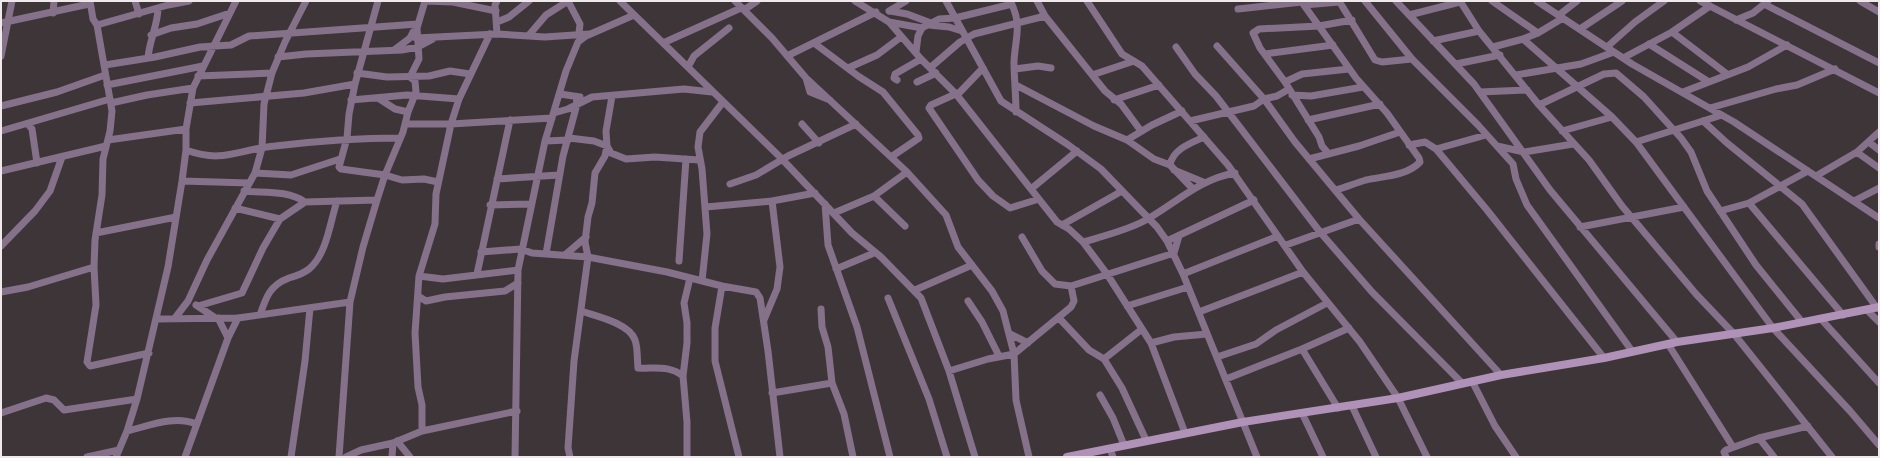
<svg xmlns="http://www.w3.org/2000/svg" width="1880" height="458" font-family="Signika,sans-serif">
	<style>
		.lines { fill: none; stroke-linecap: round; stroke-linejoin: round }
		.street { stroke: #857189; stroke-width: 7 }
		.secondary { stroke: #b091b7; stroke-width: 8 }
	</style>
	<rect width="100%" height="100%" fill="#3e3539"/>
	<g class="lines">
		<!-- street -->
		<path class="street" d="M 90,1 L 93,19 L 97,25 L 112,111 L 110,131 L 103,159 L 102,195 L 95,240 L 94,267 L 96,305 L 87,362 L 90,366 L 149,353
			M 135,1 L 139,14
			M 378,1 L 355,84 L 349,114 L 347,138 L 339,167 L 341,169 L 385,175 L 402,180 L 424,179 L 438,182
			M 425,1 L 453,2 L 496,11
			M 497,1 L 495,5 L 497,34
			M 568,1 L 580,24 L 579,33
			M 620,1 L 781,158 L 852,233 L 881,257 L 921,298 L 949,371 L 975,457
			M 735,1 L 772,38 L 806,78 L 907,172 L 946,215 L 958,247 L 992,291 L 1003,311 L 1014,354 L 1016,400 L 1029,457
			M 855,1 L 889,22 L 921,59 L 956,94 L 1057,222 L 1069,229 L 1083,242 L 1107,274 L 1151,343 L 1185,433
			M 946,1 L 1001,101 L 1067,144 L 1101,169 L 1157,227 L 1167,241 L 1183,274 L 1257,457
			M 1010,1 C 1023,24 1015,38 1014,62 C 1014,78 1016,95 1016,112
			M 1037,1 L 1045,16 L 1105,91 L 1121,104 L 1141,131
			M 1087,1 L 1122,54 L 1142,66 L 1228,165 L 1303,272 L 1360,342 L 1398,398 L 1427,457
			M 1301,1 L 1356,78 L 1387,113 L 1419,158 L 1420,162 C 1407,176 1384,176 1366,180 C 1356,183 1346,187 1336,190
			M 1339,1 L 1375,60 L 1382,62 L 1412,59
			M 1365,1 L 1412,59 L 1478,125 L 1513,164 L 1516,179 L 1527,205 L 1632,351
			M 1396,1 L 1474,84 L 1550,190 L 1677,342
			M 1460,1 L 1479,31 L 1539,105 L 1589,160 L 1622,206 L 1696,294 L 1734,334 L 1832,457
			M 1492,1 L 1538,33
			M 1537,1 L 1632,64 L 1734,122 L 1879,218
			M 1700,1 L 1879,93
			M 1860,1 L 1879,12
			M 1764,4 L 1879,63
			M 1304,5 L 1339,2
			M 1238,9 L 1302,2
			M 744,10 L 757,1
			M 889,11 L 906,1
			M 890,11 L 907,14 L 931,23
			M 53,13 L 54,1
			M 1409,15 L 1460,2
			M 1559,15 L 1577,1
			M 1563,18 L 1538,33 L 1523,39 L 1612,117 L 1636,142 L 1722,115
			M 1736,20 L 1753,13 L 1768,1
			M 497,22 L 509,17 L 529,1
			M 889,22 L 922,28 L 939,19 L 955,18 L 1012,4
			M 1,23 L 89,4
			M 97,25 L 168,5 L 189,1
			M 929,25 L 949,27 L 962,31
			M 1580,29 L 1622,1
			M 1672,32 L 1727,74
			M 151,35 L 171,28 L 197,24 L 230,13
			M 529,35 L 546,15 L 568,1
			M 416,38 L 497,34 L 545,37 L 589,34
			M 1433,41 L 1479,31
			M 663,43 L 741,8
			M 814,43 L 858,76 L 883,92 L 918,135 L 919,138 L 891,157
			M 1649,44 L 1709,82
			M 1217,46 L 1264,99 L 1295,142 L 1359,219 L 1501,375
			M 1176,47 L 1195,74 L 1216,96 L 1320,232 L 1372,292 L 1462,383
			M 1493,47 L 1523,39
			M 1607,47 L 1635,22 L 1664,1
			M 394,50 L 410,38 L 413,32
			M 916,52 L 918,36 L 922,28
			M 1265,54 L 1333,45
			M 1,56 L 12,1
			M 787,56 L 876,12
			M 278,57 L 306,54 L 402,50 L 418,47 L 433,39
			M 148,58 C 149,41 158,25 158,8
			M 1623,58 L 1672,32 L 1710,6
			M 1456,64 L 1500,55
			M 105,65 L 155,57 L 200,47 L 231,45 L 249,36 L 418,24
			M 688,67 L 694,56 L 729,28
			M 931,67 L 960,42 L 974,34 L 1045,16
			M 848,68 L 877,55 L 901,37
			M 983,68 L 960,92 L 931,105 L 929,108 L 978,180 L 993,196 L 1010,208 L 1039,199
			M 1015,69 L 1038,66 L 1051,68
			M 357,73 L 387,77 L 429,76 L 450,71 L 470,74
			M 1092,75 L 1134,61
			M 1516,75 L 1581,64 L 1614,52
			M 198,76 L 272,73
			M 410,77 L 419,59 L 417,28 L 425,1
			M 806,78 L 810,92 L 830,100
			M 897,80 L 894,78 L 895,74 L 921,59
			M 917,82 L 936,73
			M 1285,82 L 1302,74 L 1349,69
			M 107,85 L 203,66
			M 1016,85 L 1094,126 L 1127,140 L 1154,159 L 1170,165 L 1192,188
			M 1480,92 L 1527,90
			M 1683,92 L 1748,67 L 1787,45
			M 560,94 L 580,97
			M 1292,95 L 1311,96 L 1363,87
			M 378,98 L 395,109 L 408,112
			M 351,100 L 407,95 L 459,99
			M 1114,100 L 1159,85
			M 111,103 L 147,95 L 193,88
			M 190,103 L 304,93 L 355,84
			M 1539,105 L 1604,74 L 1616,73 L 1644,97 L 1681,138 L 1691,152 L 1707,191 L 1756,265 L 1802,322
			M 1,106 L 57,92 L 105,75
			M 1710,108 L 1776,89 L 1797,85 L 1835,69
			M 554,113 L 568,109 L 592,97 L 684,89 L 712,92
			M 1308,120 L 1380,104
			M 1190,121 L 1254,106 L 1264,99 L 1277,96 L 1289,89
			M 1703,121 L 1727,143 L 1802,204 L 1877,308
			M 28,124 L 32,129 L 37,163
			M 405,124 L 451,124 L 552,118
			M 802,124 L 819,143
			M 1,131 L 110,99
			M 1562,131 L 1612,117
			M 569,138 L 594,141 L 607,146 L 611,153 L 626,159 L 655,157 L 699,160
			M 108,140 L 186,129
			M 1127,140 L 1152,125 L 1182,111
			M 545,141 L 568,140
			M 1636,142 L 1773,328 L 1850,411 L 1879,445
			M 1870,143 L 1879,150
			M 1409,145 L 1425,142 L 1436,149 L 1487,210 L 1604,358
			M 1497,146 L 1524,152 L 1573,144
			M 1436,149 L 1486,135
			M 186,150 C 224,164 239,149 275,146 C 317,141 358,138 400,138
			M 1328,153 L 1322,146 L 1319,137 L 1285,82 L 1260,48 L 1253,33 L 1259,29 L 1319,26 L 1352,20
			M 1858,153 L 1879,168
			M 1309,159 L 1359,146 L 1400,132
			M 1170,165 C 1173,149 1191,143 1204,137
			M 1174,170 L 1203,182
			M 1,171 L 106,146
			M 255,173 L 291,175 L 340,159
			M 1816,176 L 1857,152 L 1879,132
			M 497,179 L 559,175
			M 182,181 L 249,183
			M 730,184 L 756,175 L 788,156 L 856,124
			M 1031,189 L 1077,151
			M 244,191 C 264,193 288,190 305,202
			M 874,196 L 905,226
			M 772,201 L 815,193
			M 1854,201 L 1879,188
			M 1749,203 L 1843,315
			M 825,204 L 828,245 L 857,327 L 890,457
			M 490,205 L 531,204
			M 706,207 L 772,201 L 780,267 L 777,289 L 764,320
			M 235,208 L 280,219
			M 1720,211 L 1749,203 L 1808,171
			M 834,213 L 874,196 L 907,172
			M 1062,225 L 1122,191
			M 1580,227 L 1684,207
			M 96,233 L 176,217
			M 1022,237 L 1042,271 L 1055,284 L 1071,286
			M 1167,241 L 1254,200
			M 1083,242 C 1103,236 1125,231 1144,221 C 1175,204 1199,179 1235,173
			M 1879,244 L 1879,247
			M 1286,245 L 1359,219
			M 1,246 L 35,211 L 50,191 L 62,157
			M 481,252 L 521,249 L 532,253 L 588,257 L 667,272 L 722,286 L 756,292 L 760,298 L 768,351 L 780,457
			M 546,254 L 563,156 L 577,104 L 576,97
			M 565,255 L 586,237
			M 679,261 L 686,159
			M 836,269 L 874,253
			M 477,274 L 510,120
			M 1183,274 L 1278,236
			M 419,276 L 443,279 L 518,270
			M 702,281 L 707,234 L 702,169 L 698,147 L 700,132 L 723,102
			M 722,286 L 715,328 L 715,361 L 739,457
			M 915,290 L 972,265
			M 1,292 L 28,287 L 94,267
			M 418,296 L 426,301 L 445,297 L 505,291 L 518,283
			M 888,298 L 929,399 L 947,457
			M 968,301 L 982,322 L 999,356
			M 196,305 L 214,317
			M 198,306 L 242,293 L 263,248 L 280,219 L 305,202 L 377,200
			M 1127,306 L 1188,287
			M 821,309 L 822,327 L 828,347 L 832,383 L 844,414 L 853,457
			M 1867,310 L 1879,322
			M 581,311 C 596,316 629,323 635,340 C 638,348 637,360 638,368 C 655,369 669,365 683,376
			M 1199,312 L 1303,272
			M 260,315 C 266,297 270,285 289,278 C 296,276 303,274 309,269 C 327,254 330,222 337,201
			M 175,318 L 188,301 L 207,260 L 255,173 L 262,148 L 264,104 L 272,73 L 285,42 L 306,1
			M 218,318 L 228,338
			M 1059,318 L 1089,350 L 1104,359 L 1122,388 L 1146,440
			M 157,319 L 238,318 L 350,302
			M 1821,319 L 1879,383
			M 1010,334 L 1028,343
			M 1151,343 L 1174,337 L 1207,334
			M 1668,344 L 1733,447
			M 1302,349 L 1338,408
			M 1217,357 L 1256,344 L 1276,330 L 1327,303
			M 1104,359 L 1142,329
			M 949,371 L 988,359 L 1014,354 L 1071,307 L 1074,301 L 1071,286 L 1174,253 L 1179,236
			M 1226,379 L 1302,349 L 1349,328
			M 1472,381 L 1495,426 L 1516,457
			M 772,393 L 832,383
			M 1100,395 L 1113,418 L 1124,445
			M 1352,406 L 1376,457
			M 1,413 L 46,398 L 54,400 L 64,410 L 137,399
			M 1302,413 L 1323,457
			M 127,431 C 149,426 174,415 196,424
			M 422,431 L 422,405 L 418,387 L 415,333 L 419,276 L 435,224 L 436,194 L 451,124 L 459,99 L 490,34
			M 1759,438 L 1774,457
			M 397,441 L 410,457
			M 1110,449 L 1113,457
			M 87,457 L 119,450
			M 116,457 L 127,431 L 137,399 L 168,267 L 182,181 L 186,150 L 186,129 L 193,88 L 236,1
			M 185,457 L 228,338 L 238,318
			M 291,457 L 305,361 L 310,308
			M 339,457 L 350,302 L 363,247 L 377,200 L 385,175 L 403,132 L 408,112 L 416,92 L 415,81 L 410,77
			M 346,457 L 361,450 L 393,443 L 422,431 L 517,411
			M 392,457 L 393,443
			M 515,457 L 518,270 L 545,141 L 566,71 L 578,42 L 586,36 L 634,15
			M 570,457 L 568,448 L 574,361 L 588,257 L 585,242 L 588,217 L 592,203 L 595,173 L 605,156 L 607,146 L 606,131 L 612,96
			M 687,457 L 687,422 L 683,376 L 687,343 L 687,323 L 684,303 L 690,278
			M 1726,457 L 1724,452 L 1726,450 L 1759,438 L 1808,426"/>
		<!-- secondary -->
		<path class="secondary" d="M 1067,457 L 1243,422 L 1398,398 L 1501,375 L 1604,358 L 1677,342 L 1773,328 L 1879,307"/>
	</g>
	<!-- border -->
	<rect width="1880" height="458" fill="none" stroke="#efe9ec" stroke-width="4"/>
</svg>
